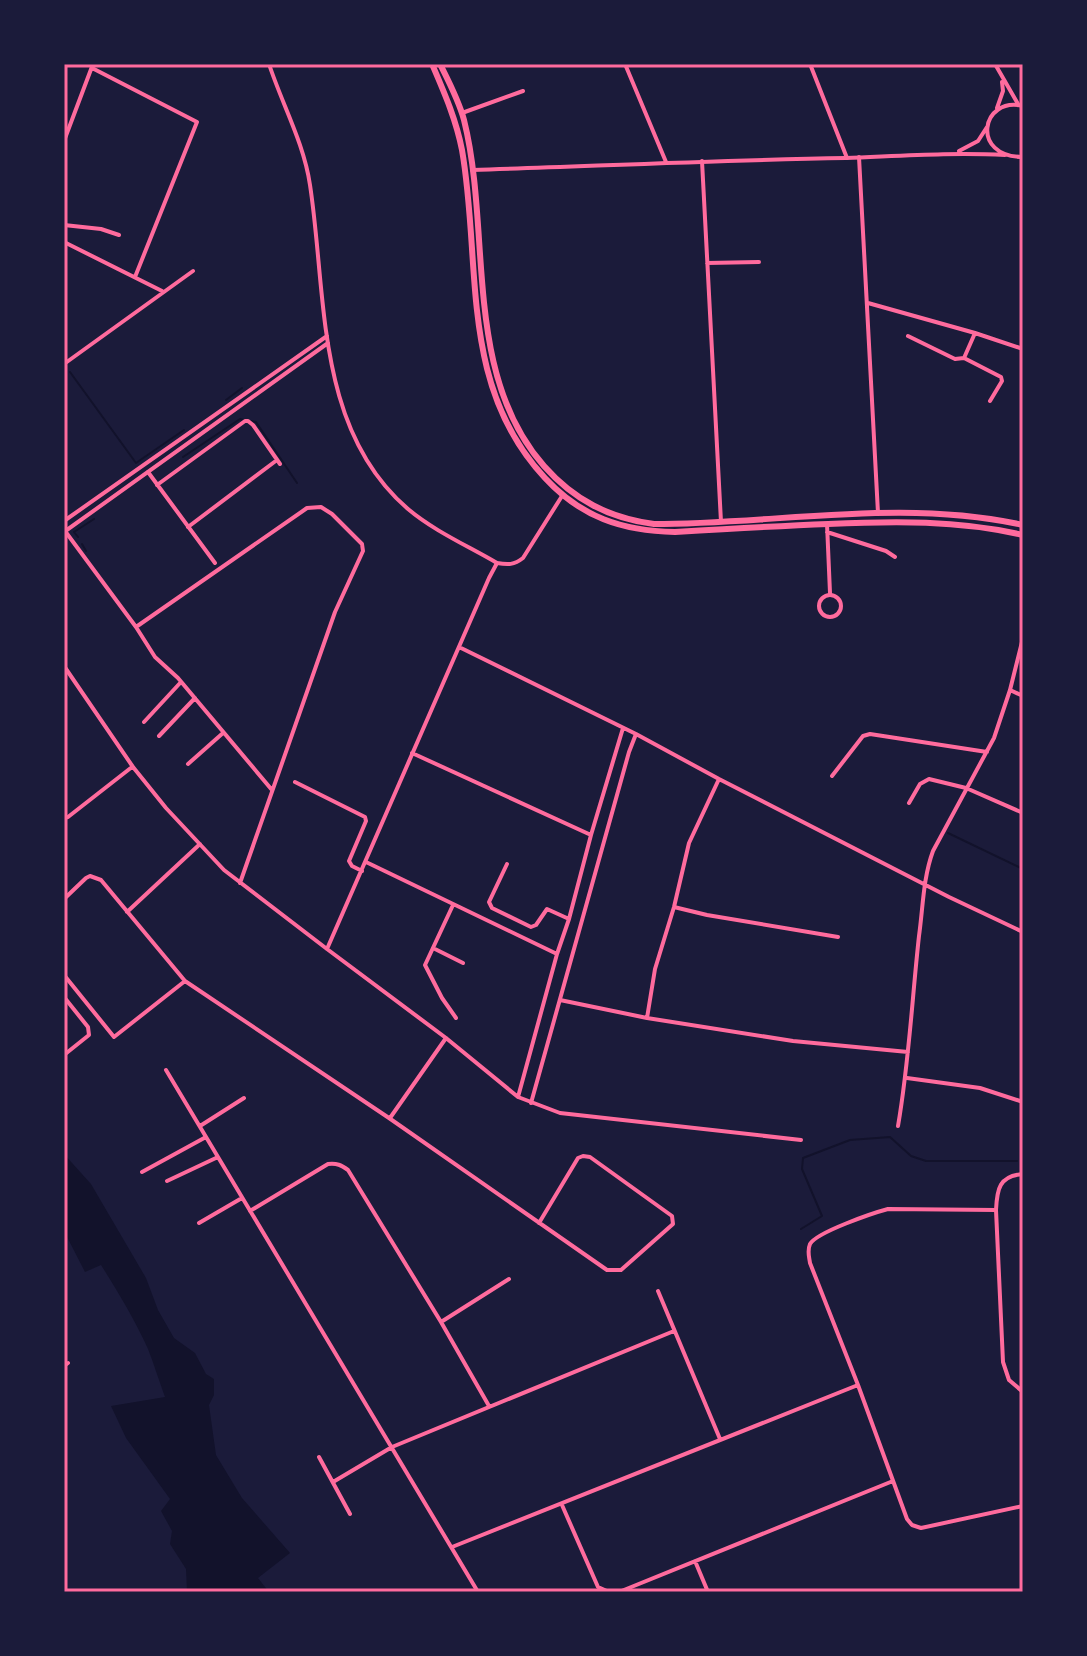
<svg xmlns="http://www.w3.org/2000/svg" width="1087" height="1656" font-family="'Crimson Pro',serif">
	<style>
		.water { fill: #12122b }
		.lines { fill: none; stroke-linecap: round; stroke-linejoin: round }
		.stream { stroke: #12122b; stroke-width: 2 }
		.minor { stroke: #ff6b9d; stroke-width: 4 }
		.tertiary { stroke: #ff6b9d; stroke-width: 4 }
		.primary { stroke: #ff6b9d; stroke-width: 6 }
		.neatline { fill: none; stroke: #ff6b9d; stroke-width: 3 }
	</style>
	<rect width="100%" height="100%" fill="#1b1b3a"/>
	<!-- water -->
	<path class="water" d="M 64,1154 L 91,1184 L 146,1278 L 158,1310 L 174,1338 L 195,1353 L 206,1374 L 214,1379 L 214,1395 L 209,1405 L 216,1455 L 242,1498 L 290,1553 L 258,1578 L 269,1592 L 187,1592 L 186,1569 L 170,1544 L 172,1531 L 161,1511 L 170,1499 L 126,1438 L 111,1406 L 165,1397 C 159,1381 154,1364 148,1349 C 135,1320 118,1292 101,1265 L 85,1272 L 64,1231 Z"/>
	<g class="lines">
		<!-- stream -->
		<path class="stream" d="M 70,372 L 136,463 L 184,430
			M 226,400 L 242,388
			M 251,421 L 256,422 L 297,483
			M 183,457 L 240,419 L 244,420
			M 78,537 L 74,532 L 94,519
			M 82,544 L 86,551
			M 948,833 L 1023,869
			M 801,1229 L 822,1216 L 802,1169 L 803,1158 L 850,1140 L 890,1137 L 911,1156 L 926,1161 L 1017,1161"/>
		<!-- minor -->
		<path class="minor" d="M 625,64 L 666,162
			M 810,64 L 847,158
			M 92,68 L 197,122 L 135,277
			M 462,113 L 523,91
			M 64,141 L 93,64
			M 859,157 L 878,513
			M 702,161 L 721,522
			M 64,225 L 101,229 L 119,235
			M 64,242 L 162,291
			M 707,263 L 759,262
			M 868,303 L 975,333 L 1023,349
			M 975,333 L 964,358 L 1001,377 L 1002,381 L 990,401
			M 908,336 L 955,359 L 964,358
			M 64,364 L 193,271
			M 148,472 L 215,563
			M 157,485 L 245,421 L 248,421 L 253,425 L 280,464
			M 827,524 L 830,593
			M 188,527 L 277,460
			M 65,531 L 136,627 L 155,657 L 178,678 L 272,790
			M 827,532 L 886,551 L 895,557
			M819 606a11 11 0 1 1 22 0a11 11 0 1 1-22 0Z
			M 136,627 L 307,508 L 321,507 L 332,514 L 362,544 L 363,551 L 335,612 L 240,883
			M 459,647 L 636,734 L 719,779 L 949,897 L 1023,932
			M 64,666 L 133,767 L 166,808 L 224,870 L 327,949 L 446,1038 L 518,1097 L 560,1113 L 801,1140
			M 1010,690 L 1023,696
			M 144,722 L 181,682
			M 159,736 L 195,698
			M 412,753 L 591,835
			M 188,764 L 223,733
			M 832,776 L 863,736 L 870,734 L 987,752
			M 295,782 L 365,817 L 366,821 L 349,861 L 352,866 L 362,871
			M 909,803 L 920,784 L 929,779 L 966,788 L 1023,813
			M 64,818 L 68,817 L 132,767
			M 366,862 L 557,954
			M 507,864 L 489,902 L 492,908 L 531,927 L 536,925 L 547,909 L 569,919
			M 64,899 L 86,878 L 90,876 L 101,880 L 185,981 L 389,1118 L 607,1270 L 621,1270 L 673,1224 L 672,1216 L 590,1157 L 583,1156 L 578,1158 L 539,1223
			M 453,905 L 425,965 L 442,998 L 456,1018
			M 674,907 L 707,915 L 838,937
			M 127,912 L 200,844
			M 433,948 L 463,963
			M 327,949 L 489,578 L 497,563
			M 64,975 L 114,1037 L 185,981
			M 64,997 L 88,1027 L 89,1035 L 64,1055
			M 560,1000 L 647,1018 L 793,1041 L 908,1052
			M 647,1018 L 655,969 L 674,907 L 689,843 L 719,779
			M 166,1070 L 478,1592
			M 907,1078 L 980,1088 L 1023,1102
			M 518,1097 L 557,954 L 569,919 L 591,835 L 623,728
			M 531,1103 L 629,752 L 636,734
			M 390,1118 L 446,1038
			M 200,1126 L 244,1098
			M 898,1126 C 909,1063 912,999 919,936 C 923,908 923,878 933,851 L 994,738 L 1010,690 L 1023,638
			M 142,1172 L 206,1137
			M 1023,1174 C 999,1176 997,1189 996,1210 L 1003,1362 L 1009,1380 L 1023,1392
			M 167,1181 L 218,1157
			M 996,1210 L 888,1209 C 873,1213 817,1232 810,1244 C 807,1251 809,1256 810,1263 L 858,1385 L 907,1519 L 912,1525 L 921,1528 L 1023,1506
			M 250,1211 L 328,1164 C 337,1163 341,1165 348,1170 L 441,1322 L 489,1406
			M 199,1223 L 242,1198
			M 658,1291 L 720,1439
			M 441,1322 L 509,1279
			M 64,1366 L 68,1363
			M 319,1457 L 350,1514
			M 333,1482 L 392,1447 L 674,1331
			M 562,1505 L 598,1587 L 609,1592
			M 452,1547 L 858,1385
			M 695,1561 L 708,1592
			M 619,1592 L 893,1481"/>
		<!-- tertiary -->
		<path class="tertiary" d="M 269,64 C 282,104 304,143 310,185 C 327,296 315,429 408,509 C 434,531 468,546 497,563 C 508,565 514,565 523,558 L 562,496
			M 995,64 L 1018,104
			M 1023,106 C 981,96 970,157 1023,157
			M 997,108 L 1003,91 L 1002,82
			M 959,151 L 978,141 L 987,127
			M 472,170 C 597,166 721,160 846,158 C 899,156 952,152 1005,155
			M 64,521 L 327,336
			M 64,532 L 328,343"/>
		<!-- primary -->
		<path class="primary" d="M 432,64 C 444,92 456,119 462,150 C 482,264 458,385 545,478 C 581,517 622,531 675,532 C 726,529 777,526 828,524 C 894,521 958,520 1023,535
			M 440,64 C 449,82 459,101 464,120 C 492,232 462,373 544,466 C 574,500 609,518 654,524 C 777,524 902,498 1023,525"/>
	</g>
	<!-- border -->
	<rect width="1087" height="1656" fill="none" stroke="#1b1b3a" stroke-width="132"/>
	<rect x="66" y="66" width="955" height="1524" class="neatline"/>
</svg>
